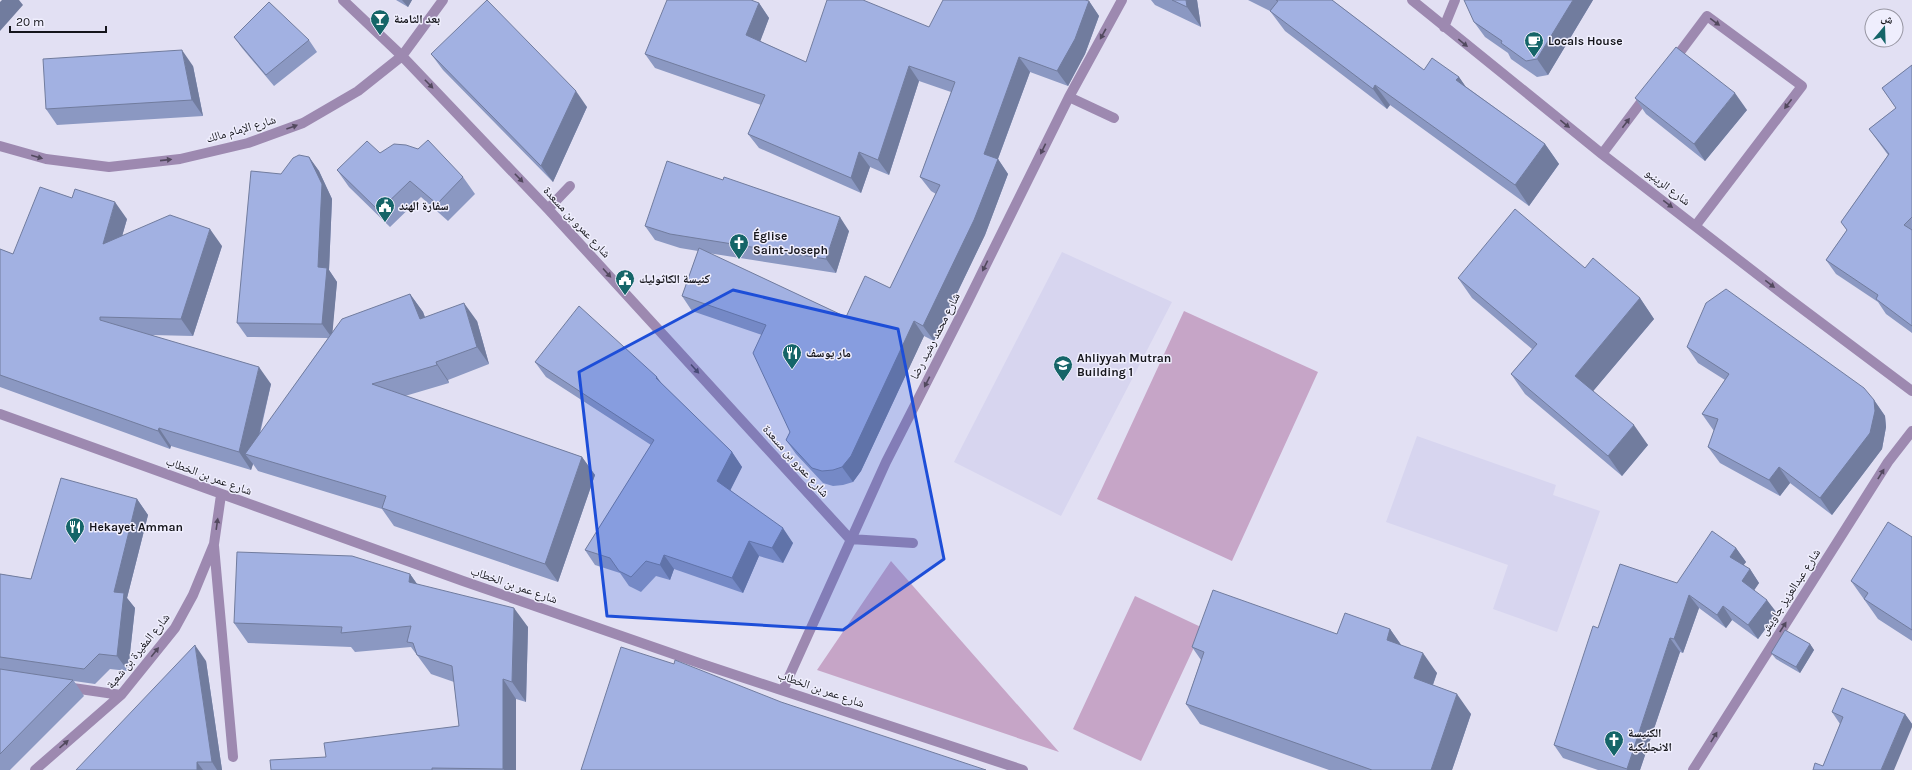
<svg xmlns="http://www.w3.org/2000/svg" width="1912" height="770" font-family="Karla,'Noto Naskh Arabic',sans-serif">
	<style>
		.built { fill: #d7d5ef }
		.green { fill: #c6a5c7 }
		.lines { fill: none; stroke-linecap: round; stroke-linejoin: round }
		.minor { stroke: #9d89b0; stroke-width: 10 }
		.wall { fill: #8b98c2 }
		.shaded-wall { fill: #717c9e }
		.building { fill: #a2b1e2; stroke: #717c9e }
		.oneway { fill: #52495e }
		.marked { fill: #1d4ed8; fill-opacity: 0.2; stroke: #1d4ed8; stroke-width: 3; stroke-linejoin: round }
		.labels { text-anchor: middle; stroke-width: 3; stroke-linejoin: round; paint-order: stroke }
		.poi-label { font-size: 12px; font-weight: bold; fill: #15151b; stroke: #efeefd; text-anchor: start }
		.street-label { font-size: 12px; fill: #15151b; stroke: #efeefd }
	</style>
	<rect width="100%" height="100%" fill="#e2e0f3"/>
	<!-- built -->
	<path class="built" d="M 1062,252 L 1172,302 L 1061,516 L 954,462 Z
		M 1417,436 L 1556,485 L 1553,495 L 1600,511 L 1557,632 L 1493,609 L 1508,565 L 1386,522 Z"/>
	<!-- green -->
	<path class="green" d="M 1184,311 L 1318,372 L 1232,561 L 1097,499 Z
		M 891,561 L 1059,752 L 817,670 Z
		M 1135,596 L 1203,628 L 1141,761 L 1073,729 Z"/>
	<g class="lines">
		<!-- minor -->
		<path class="minor" d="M 343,0 L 402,56 L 548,209 L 850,539 L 913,543
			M 1412,0 L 1602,154 L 1784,295 L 1912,391
			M 1444,27 L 1455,0
			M 1674,60 L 1707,16 L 1802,86 L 1696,225
			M 1069,97 L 1114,118
			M 0,146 L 46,159 L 109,167 L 180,159 L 248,143 L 303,123 L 358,91 L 402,56 L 443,0
			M 1602,154 L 1648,93
			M 548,209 L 570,186
			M 0,414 L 463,581 L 702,664 L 1023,770
			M 214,546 L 233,757
			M 66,687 L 121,695
			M 783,690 L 886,462 L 967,303 L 1069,97 L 1122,0
			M 35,770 L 121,695 L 175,628 L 193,595 L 214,544 L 221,495
			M 1693,770 L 1888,462 L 1912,431"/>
	</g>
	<!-- wall -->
	<path class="wall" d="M 396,0 L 412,0 L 408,7 Z
		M 1151,0 L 1197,0 L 1201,27 L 1155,5 Z
		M 1248,0 L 1332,0 L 1424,70 L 1459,77 L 1465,86 L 1545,144 L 1559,164 L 1529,206 L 1390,105 L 1387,109 L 1285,31 L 1270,11 Z
		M 1593,0 L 1548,75 L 1537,77 L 1511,59 L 1508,53 L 1485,37 L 1474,22 Z
		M 1089,1 L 1099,16 L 1085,54 L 1068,86 L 1030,72 L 998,159 L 1008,174 L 985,235 L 934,341 L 924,336 L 861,471 L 853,482 L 843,485 L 833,486 L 823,483 L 796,454 L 786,440 L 790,432 L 762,335 L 692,311 L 682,296 L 698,251 L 680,248 L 655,240 L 645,226 L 849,231 L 836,273 L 708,253 L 846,317 L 890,288 L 936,194 L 931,191 L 920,177 L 951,92 L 919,81 L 889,175 L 870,167 L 861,193 L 759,148 L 748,134 L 761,105 L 655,68 L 645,54 L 759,3 L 769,18 L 760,41 L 806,62 L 929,27 Z
		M 234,37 L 309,40 L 317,52 L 274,86 L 242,48 Z
		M 431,54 L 587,107 L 553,182 L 443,70 Z
		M 1912,65 L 1912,333 L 1886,314 L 1878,302 L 1836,274 L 1826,260 L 1847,230 L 1841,222 L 1888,155 L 1869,129 L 1896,108 L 1882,88 Z
		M 193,66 L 203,116 L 57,125 L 46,109 Z
		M 1635,98 L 1747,110 L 1705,161 L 1646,114 Z
		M 380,153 L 463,177 L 475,194 L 448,221 L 421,197 L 390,227 L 349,187 L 337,170 Z
		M 309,157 L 319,171 L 332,199 L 329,270 L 337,282 L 332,332 L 410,294 L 423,312 L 425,317 L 477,321 L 489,364 L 448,380 L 449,383 L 405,396 L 582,457 L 595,475 L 558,582 L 394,526 L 382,509 L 258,471 L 253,464 L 251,470 L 171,446 L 170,449 L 0,387 L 0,249 L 13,254 L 127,219 L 122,236 L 222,246 L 193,336 L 152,335 L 271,384 L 260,434 L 328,338 L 247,337 L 237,323 L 281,174 Z
		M 1458,278 L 1640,298 L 1654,319 L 1593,391 L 1648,445 L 1622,476 L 1525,394 L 1511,374 L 1532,349 L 1472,298 Z
		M 1687,347 L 1874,400 L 1885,416 L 1886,427 L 1882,449 L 1832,515 L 1790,483 L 1780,496 L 1720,463 L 1708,447 L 1714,431 L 1702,414 L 1725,380 L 1698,363 Z
		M 535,362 L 662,384 L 732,452 L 742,467 L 730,490 L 793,543 L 783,563 L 759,556 L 743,593 L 674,569 L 670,580 L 656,576 L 641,592 L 629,586 L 620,573 L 595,565 L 585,550 L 651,445 L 546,377 Z
		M 137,499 L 148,515 L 127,598 L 135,608 L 128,671 L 110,669 L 95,684 L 74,681 L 84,696 L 10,770 L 0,770 L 0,574 L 31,579 Z
		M 1912,537 L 1912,641 L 1878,619 L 1851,581 Z
		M 1736,548 L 1746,562 L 1743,565 L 1750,569 L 1759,583 L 1754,590 L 1777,613 L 1758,639 L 1732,620 L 1726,628 L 1699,608 L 1683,653 L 1680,652 L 1640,770 L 1598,770 L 1563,758 L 1554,745 L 1677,583 Z
		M 410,574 L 417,584 L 528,627 L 526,702 L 516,699 L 516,770 L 271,770 L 459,726 L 454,682 L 431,674 L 411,647 L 355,652 L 351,647 L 248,643 L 234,623 Z
		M 1390,629 L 1401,645 L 1437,673 L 1433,685 L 1471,714 L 1452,770 L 1329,770 L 1200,724 L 1186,704 L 1201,660 L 1192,647 Z
		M 1810,644 L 1814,650 L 1800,673 L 1776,659 L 1771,653 Z
		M 206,661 L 222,770 L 76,770 Z
		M 1832,712 L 1905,714 L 1912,724 L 1912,727 L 1823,766 L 1840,724 Z"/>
	<!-- shaded-wall -->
	<path class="shaded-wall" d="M 2,0 L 19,0 L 23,5 L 0,31 L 0,2 Z
		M 402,0 L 412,0 L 408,7 Z
		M 1186,0 L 1197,0 L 1201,27 L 1187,7 Z
		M 1573,0 L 1593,0 L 1548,75 L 1537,59 Z
		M 1089,1 L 1099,16 L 1085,54 L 1068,86 L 1057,71 Z
		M 759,3 L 769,18 L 757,50 L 746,35 Z
		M 182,50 L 193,66 L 203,116 L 192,100 Z
		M 1019,57 L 1030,72 L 996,164 L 998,159 L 1008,174 L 985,235 L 934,341 L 923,326 L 984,154 Z
		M 909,66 L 919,81 L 889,175 L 878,160 Z
		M 1459,77 L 1473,97 L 1456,80 Z
		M 1375,85 L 1390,105 L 1387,109 L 1373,89 Z
		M 576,91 L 587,107 L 553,182 L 541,166 Z
		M 1735,93 L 1747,110 L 1705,161 L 1694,144 Z
		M 1545,144 L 1559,164 L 1529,206 L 1515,185 Z
		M 859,152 L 870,167 L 861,193 L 851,178 Z
		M 309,157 L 319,171 L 332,199 L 329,270 L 337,282 L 332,338 L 322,324 L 318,267 Z
		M 115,202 L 127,219 L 115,261 L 103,244 Z
		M 840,217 L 849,231 L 836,273 L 826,259 Z
		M 210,229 L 222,246 L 193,336 L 181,319 Z
		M 410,294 L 423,312 L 432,337 L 420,319 Z
		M 1640,298 L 1654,319 L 1589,396 L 1575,376 Z
		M 464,303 L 477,321 L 489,364 L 477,347 Z
		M 914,321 L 924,336 L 861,471 L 853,482 L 842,467 Z
		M 436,362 L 448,380 L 449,383 L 437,365 Z
		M 259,367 L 271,384 L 254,456 L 245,454 L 253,464 L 251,470 L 239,452 Z
		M 657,377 L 667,391 L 656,378 Z
		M 1874,400 L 1885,416 L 1886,427 L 1882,449 L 1832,515 L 1820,498 Z
		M 1634,425 L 1648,445 L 1622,476 L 1608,456 Z
		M 159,428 L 171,446 L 170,449 L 158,431 Z
		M 732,452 L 742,467 L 728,495 L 717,481 Z
		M 582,457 L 595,475 L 558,582 L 545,564 Z
		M 1779,467 L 1790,483 L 1780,496 L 1769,480 Z
		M 137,499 L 148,515 L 127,598 L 135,608 L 128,671 L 117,656 L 114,592 Z
		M 783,528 L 793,543 L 783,563 L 772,548 Z
		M 749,541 L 759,556 L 743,593 L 732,578 Z
		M 1736,548 L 1746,562 L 1740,570 L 1730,557 Z
		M 664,555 L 674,569 L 670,580 L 660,565 Z
		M 1750,569 L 1759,583 L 1751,595 L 1742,581 Z
		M 410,574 L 424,594 L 409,582 Z
		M 1689,595 L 1699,608 L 1683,653 L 1674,639 Z
		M 1767,600 L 1777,613 L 1758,639 L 1748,625 Z
		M 1723,606 L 1732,620 L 1726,628 L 1717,615 Z
		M 514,608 L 528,627 L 526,702 L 512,682 Z
		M 1390,629 L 1404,649 L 1387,640 Z
		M 1670,638 L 1680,652 L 1640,770 L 1627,770 L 1627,769 Z
		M 1810,644 L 1814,650 L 1800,673 L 1796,667 Z
		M 195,645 L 206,661 L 222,770 L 217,770 L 212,762 Z
		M 1423,653 L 1437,673 L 1428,698 L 1414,678 Z
		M 503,679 L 516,699 L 516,770 L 504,770 L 503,769 Z
		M 1457,694 L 1471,714 L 1452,770 L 1431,770 Z
		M 1905,714 L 1912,724 L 1912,727 L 1894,770 L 1881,770 Z
		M 197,762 L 203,770 L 197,770 Z"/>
	<!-- building -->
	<path class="building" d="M 487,0 L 576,91 L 541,166 L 431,54 Z
		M 667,0 L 751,0 L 759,3 L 746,35 L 806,62 L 827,0 L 863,0 L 929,27 L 943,0 L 1085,0 L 1089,1 L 1075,39 L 1057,71 L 1019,57 L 984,154 L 998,159 L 974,220 L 923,326 L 914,321 L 851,456 L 842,467 L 833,470 L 822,471 L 812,468 L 786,440 L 790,432 L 753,353 L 766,325 L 682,296 L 699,248 L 846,317 L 865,276 L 890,288 L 940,185 L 920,177 L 955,82 L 909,66 L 878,160 L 859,152 L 851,178 L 748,134 L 765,95 L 645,54 Z
		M 1172,0 L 1186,0 L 1187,7 Z
		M 1276,0 L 1332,0 L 1424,70 L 1432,58 L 1459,77 L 1456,80 L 1545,144 L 1515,185 L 1375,85 L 1373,89 L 1270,11 L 1278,1 Z
		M 1464,0 L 1573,0 L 1537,59 L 1526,61 L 1501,43 L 1502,41 L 1474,22 Z
		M 269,2 L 309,40 L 266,75 L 234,37 Z
		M 1676,47 L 1735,93 L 1694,144 L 1635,98 Z
		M 182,50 L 192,100 L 46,109 L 43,59 Z
		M 1912,65 L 1912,217 L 1904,225 L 1912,230 L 1912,326 L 1876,299 L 1878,295 L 1826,260 L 1847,230 L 1841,222 L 1889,154 L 1869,129 L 1896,108 L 1882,88 Z
		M 428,140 L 463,177 L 437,204 L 410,181 L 379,211 L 337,170 L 367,141 L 380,153 L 394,144 L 406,145 L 418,149 Z
		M 299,155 L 309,157 L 322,184 L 318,267 L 327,268 L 322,324 L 237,323 L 251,171 L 281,174 L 293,158 Z
		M 667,161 L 723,180 L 724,177 L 840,217 L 826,259 L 670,234 L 645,226 Z
		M 40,187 L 72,198 L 75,189 L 115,202 L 103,244 L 170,215 L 210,229 L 181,319 L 100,317 L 100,320 L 259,367 L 239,452 L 159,428 L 158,431 L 0,375 L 0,249 L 13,254 Z
		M 1515,209 L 1585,268 L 1593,258 L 1640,298 L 1575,376 L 1634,425 L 1608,456 L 1511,374 L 1537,344 L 1458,278 Z
		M 1726,289 L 1864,388 L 1874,400 L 1875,411 L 1870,433 L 1820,498 L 1779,467 L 1769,480 L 1708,447 L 1718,419 L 1702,414 L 1729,374 L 1687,347 L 1706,303 Z
		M 410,294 L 420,319 L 464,303 L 477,347 L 436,362 L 437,365 L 372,384 L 582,457 L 545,564 L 382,508 L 386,496 L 245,454 L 342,319 Z
		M 579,306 L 657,377 L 656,378 L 732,452 L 717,481 L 783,528 L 772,548 L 749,541 L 732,578 L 664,555 L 660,565 L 646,561 L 631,577 L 619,571 L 610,558 L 585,550 L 654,440 L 535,362 Z
		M 61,478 L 137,499 L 114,592 L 124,593 L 117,656 L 99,654 L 84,669 L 0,657 L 0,574 L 31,579 Z
		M 1888,522 L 1912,537 L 1912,630 L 1864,599 L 1868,593 L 1851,581 Z
		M 1712,531 L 1736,548 L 1730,557 L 1750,569 L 1742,581 L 1767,600 L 1748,625 L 1723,606 L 1717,615 L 1689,595 L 1674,639 L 1670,638 L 1627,769 L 1554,745 L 1593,626 L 1598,628 L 1620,564 L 1677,583 Z
		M 237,552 L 352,556 L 410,574 L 409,582 L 514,608 L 512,682 L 503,679 L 503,769 L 432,768 L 432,770 L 271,770 L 270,760 L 326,757 L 324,743 L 459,726 L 452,666 L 417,655 L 413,643 L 407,642 L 411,626 L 341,633 L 342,627 L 234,623 Z
		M 1213,590 L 1337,634 L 1345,613 L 1390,629 L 1387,640 L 1423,653 L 1414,678 L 1457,694 L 1431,770 L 1372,770 L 1186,704 L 1204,652 L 1192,647 Z
		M 1785,630 L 1810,644 L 1796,667 L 1771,653 Z
		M 195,645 L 212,762 L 197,762 L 197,770 L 76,770 Z
		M 621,647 L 674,664 L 675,660 L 781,702 L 986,770 L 581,770 Z
		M 0,669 L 73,680 L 0,754 Z
		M 1842,688 L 1905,714 L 1881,770 L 1813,770 L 1815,763 L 1823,766 L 1843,717 L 1832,712 Z"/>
	<!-- one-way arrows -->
	<defs><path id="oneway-solid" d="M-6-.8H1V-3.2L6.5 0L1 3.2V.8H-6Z"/></defs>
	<g class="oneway">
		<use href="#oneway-solid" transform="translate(1715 22) rotate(36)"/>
		<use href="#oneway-solid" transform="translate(1103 34) rotate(119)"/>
		<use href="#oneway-solid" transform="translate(1463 43) rotate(39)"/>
		<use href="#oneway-solid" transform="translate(429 84) rotate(46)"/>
		<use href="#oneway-solid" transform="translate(1788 104) rotate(127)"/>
		<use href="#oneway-solid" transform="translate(1626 123) rotate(-53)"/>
		<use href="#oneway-solid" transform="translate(1565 124) rotate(39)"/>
		<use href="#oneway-solid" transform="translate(292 127) rotate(-20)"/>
		<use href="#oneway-solid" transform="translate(1043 149) rotate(116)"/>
		<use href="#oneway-solid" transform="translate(37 157) rotate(16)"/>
		<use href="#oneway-solid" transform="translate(166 160) rotate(-6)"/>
		<use href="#oneway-solid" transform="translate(519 178) rotate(46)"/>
		<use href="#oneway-solid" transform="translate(1668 204) rotate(37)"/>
		<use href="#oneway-solid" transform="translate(985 266) rotate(116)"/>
		<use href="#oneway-solid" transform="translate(607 273) rotate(48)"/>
		<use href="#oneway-solid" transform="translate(1770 284) rotate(38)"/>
		<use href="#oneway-solid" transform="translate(695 369) rotate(48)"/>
		<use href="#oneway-solid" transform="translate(927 382) rotate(117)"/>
		<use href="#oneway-solid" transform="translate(1881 474) rotate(-58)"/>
		<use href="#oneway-solid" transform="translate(217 524) rotate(-82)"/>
		<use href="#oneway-solid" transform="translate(1783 627) rotate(-57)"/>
		<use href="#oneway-solid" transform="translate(155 652) rotate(-51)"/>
		<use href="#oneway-solid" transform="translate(1714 737) rotate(-58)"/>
		<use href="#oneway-solid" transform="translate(64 744) rotate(-41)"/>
	</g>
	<!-- marked area -->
	<path class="marked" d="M 733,290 L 898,329 L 944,559 L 843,630 L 607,616 L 579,372 Z"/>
	<!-- icons -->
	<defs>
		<symbol id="bar-pin" viewBox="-11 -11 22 30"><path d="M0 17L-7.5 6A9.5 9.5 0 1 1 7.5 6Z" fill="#156568" stroke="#efeefd"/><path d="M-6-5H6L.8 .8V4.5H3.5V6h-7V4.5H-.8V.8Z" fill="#fff"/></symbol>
		<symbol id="cafe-pin" viewBox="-11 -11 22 30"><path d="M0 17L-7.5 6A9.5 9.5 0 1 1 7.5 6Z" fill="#156568" stroke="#efeefd"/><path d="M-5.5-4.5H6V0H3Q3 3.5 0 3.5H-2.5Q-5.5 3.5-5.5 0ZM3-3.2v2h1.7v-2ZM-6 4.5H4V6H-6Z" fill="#fff"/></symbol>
		<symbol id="civic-pin" viewBox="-11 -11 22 30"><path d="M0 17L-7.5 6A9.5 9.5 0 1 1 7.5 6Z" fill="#156568" stroke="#efeefd"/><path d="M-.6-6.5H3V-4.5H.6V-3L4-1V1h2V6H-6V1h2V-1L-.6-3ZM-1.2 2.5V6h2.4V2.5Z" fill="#fff"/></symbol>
		<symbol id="church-pin" viewBox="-11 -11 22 30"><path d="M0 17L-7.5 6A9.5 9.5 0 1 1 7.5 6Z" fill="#156568" stroke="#efeefd"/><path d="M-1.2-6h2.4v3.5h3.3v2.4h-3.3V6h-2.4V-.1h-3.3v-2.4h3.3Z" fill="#fff"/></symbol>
		<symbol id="restaurant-pin" viewBox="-11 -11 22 30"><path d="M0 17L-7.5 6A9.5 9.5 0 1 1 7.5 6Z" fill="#156568" stroke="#efeefd"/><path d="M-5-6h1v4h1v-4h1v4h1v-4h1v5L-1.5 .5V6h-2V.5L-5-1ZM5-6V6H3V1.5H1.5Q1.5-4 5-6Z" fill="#fff"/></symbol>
		<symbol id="school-pin" viewBox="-11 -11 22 30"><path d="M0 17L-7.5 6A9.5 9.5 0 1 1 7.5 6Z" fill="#156568" stroke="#efeefd"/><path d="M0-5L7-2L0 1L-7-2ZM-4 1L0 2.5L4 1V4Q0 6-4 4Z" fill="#fff"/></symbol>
	</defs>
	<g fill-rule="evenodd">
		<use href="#bar-pin" x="369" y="8" width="22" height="30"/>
		<use href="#cafe-pin" x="1523" y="30" width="22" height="30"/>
		<use href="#civic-pin" x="374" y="195" width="22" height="30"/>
		<use href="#church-pin" x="728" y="232" width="22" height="30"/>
		<use href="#civic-pin" x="614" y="268" width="22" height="30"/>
		<use href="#restaurant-pin" x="781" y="342" width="22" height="30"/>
		<use href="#school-pin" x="1052" y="354" width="22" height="30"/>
		<use href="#restaurant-pin" x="64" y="516" width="22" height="30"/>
		<use href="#church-pin" x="1603" y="729" width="22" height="30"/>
	</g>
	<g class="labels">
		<!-- poi labels -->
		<g class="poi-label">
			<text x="394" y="23">بعد الثامنة</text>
			<text x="1548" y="45">Locals House</text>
			<text x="399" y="210">سفارة الهند</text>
			<text x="753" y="240">Église<tspan x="753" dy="14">Saint-Joseph</tspan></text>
			<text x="639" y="283">كنيسة الكاثوليك</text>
			<text x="806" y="357">مار يوسف</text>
			<text x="1077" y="362">Ahliyyah Mutran<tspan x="1077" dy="14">Building 1</tspan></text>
			<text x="89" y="531">Hekayet Amman</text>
			<text x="1628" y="737">الكنيسة<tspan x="1628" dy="14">الانجليكية</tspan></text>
		</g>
		<!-- street labels -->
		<g class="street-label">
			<text transform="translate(241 129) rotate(-16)" y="4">شارع الإمام مالك</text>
			<text transform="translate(1668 187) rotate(37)" y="4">شارع الرينبو</text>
			<text transform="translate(577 222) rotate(47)" y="4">شارع عمرو بن مسعدة</text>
			<text transform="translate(935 336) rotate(-63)" y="4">شارع محمد رشيد رضا</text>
			<text transform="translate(796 461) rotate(48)" y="4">شارع عمرو بن مسعدة</text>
			<text transform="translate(209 476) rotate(20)" y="4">شارع عمر بن الخطاب</text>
			<text transform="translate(514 585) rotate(19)" y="4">شارع عمر بن الخطاب</text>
			<text transform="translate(1790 592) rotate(-57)" y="4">شارع عبدالعزيز جاويش</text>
			<text transform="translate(138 651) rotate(-51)" y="4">شارع المغيرة بن شعبة</text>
			<text transform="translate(821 689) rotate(19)" y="4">شارع عمر بن الخطاب</text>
		</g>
	</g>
	<!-- north arrow -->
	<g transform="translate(1884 28) rotate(19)"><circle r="19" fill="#efeefd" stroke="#9897a3"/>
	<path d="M0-3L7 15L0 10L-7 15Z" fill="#156568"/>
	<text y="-6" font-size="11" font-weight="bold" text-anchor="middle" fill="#15151b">ش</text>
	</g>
	<!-- scale -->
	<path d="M10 26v6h96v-6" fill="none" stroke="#15151b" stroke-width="2"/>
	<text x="16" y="26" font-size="12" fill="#15151b" stroke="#efeefd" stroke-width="3" paint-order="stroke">20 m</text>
</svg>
